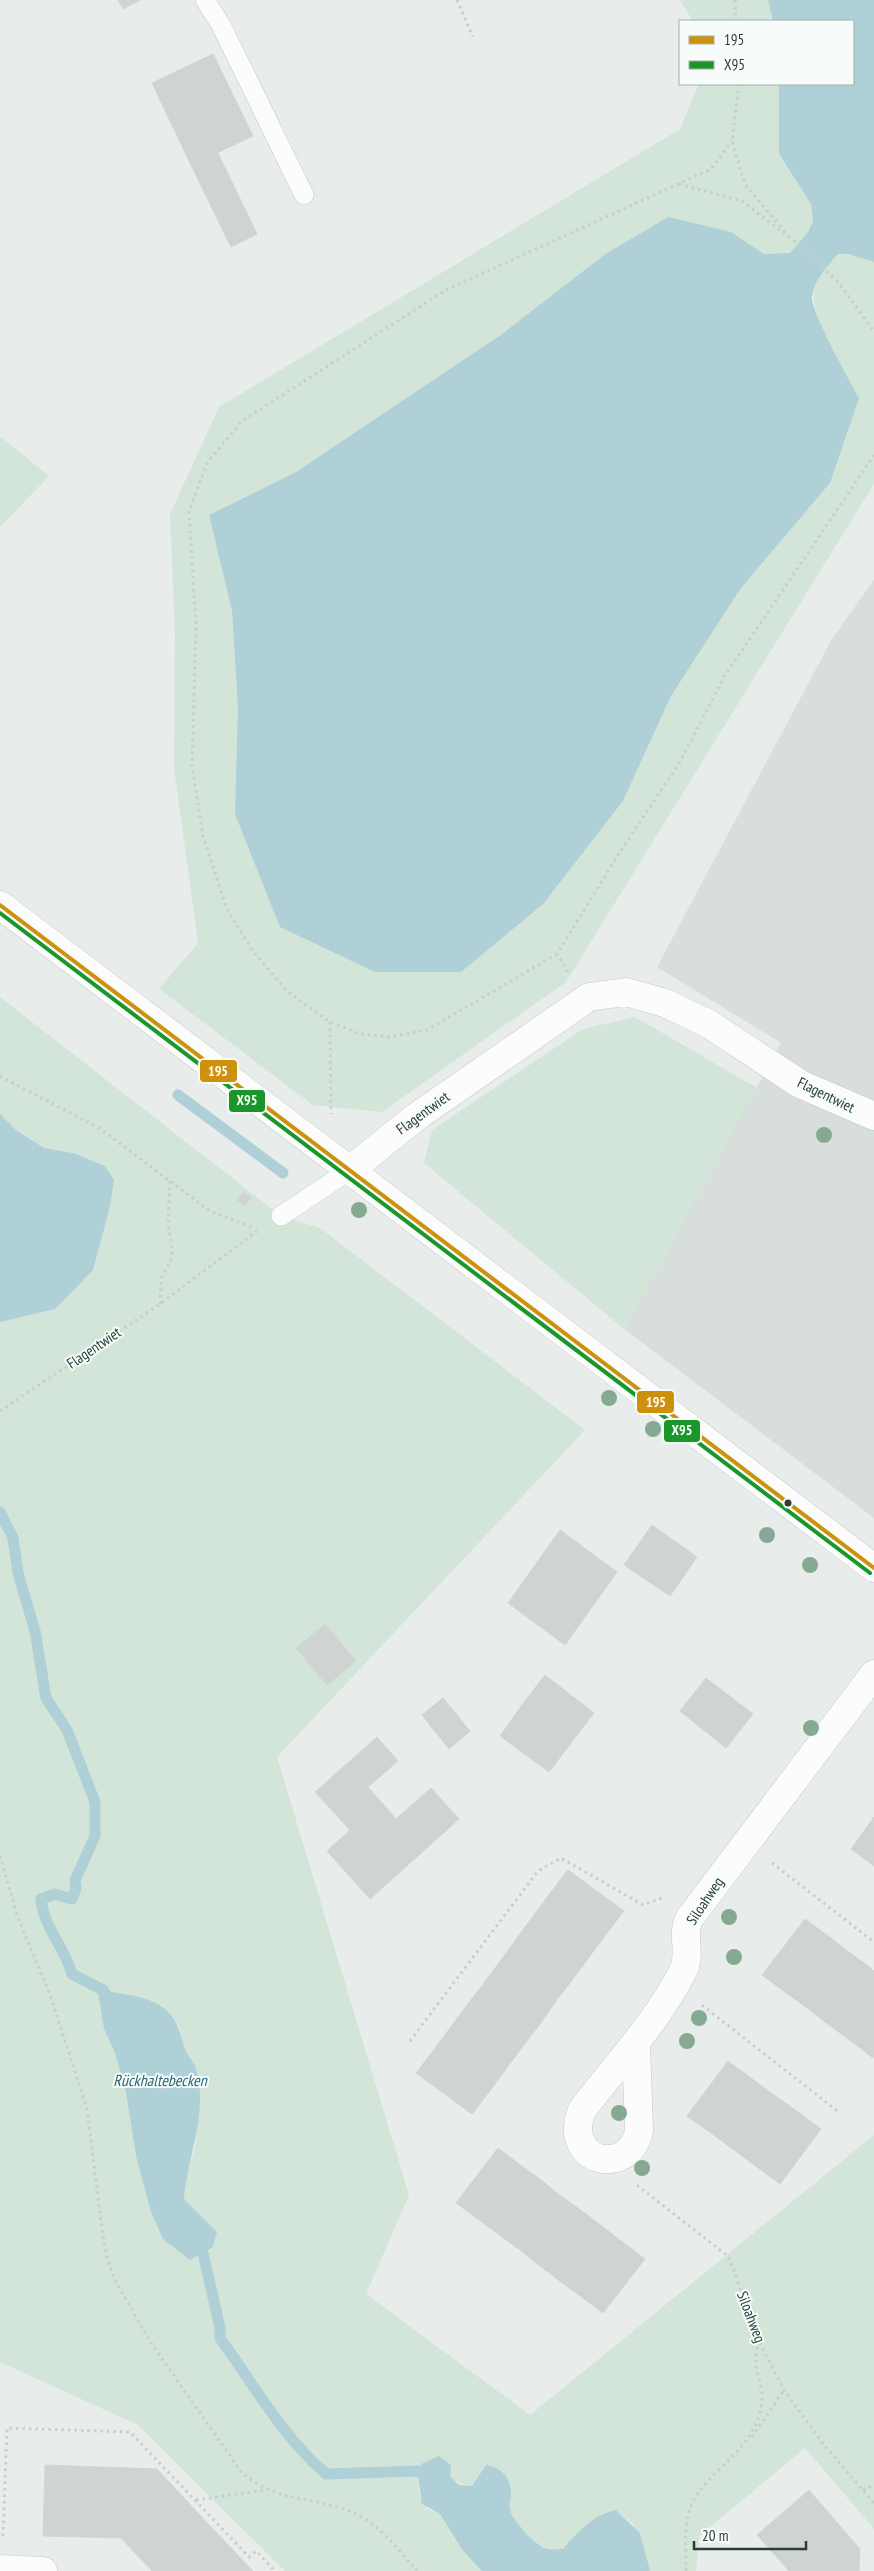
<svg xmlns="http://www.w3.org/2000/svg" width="874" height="2571" font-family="'PT Sans Narrow',sans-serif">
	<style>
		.built { fill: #d7dedb }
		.green { fill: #d3e4d9; fill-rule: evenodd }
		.water { fill: #aed0d6 }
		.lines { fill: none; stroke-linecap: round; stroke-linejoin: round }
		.stream { stroke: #aed0d6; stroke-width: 11 }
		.building { fill: #cfd4d2; stroke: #d1d6d4 }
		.lane-casing { stroke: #c5cac8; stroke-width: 20 }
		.street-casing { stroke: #c5cac8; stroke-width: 29 }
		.secondary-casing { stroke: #c5cbc9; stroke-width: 29 }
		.path { stroke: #c7cecc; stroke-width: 3; stroke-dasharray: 2.5 4; stroke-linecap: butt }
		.lane { stroke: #fcfcfc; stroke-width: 19 }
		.street { stroke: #fcfcfc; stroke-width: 28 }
		.secondary { stroke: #fcfcfc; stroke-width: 28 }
		.bus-1-casing { stroke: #f7fbf9; stroke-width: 8 }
		.bus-2-casing { stroke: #f7fbf9; stroke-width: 8 }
		.bus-1 { stroke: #cd910b; stroke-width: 4 }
		.bus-2 { stroke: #1a962b; stroke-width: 4 }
		.tree { fill: #86a994 }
		.bus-dot { fill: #273f39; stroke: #f7fbf9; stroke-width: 2 }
		.labels { text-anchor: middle; stroke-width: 4; stroke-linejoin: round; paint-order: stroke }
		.street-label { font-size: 15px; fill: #273f39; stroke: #f7fbf9 }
		.water-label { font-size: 16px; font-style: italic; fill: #266876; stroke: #f7fbf9 }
		.line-badge { stroke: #f7fbf9; stroke-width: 2 }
		.badge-label { font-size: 14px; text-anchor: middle; font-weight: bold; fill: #fff }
	</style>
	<rect width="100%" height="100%" fill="#e8edeb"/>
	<!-- built -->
	<path class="built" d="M 874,580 L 874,1518 L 624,1329 L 781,1043 L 657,967 L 832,639 Z"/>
	<!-- green -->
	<path class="green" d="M 680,0 L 768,0 L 773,21 L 693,21 Z
		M 699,84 L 779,84 L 779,154 L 811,204 L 813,221 L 808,232 L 790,253 L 764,254 L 731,232 L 604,255 L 502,334 L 296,472 L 209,515 L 232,611 L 238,709 L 544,903 L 623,801 L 671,696 L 741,588 L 830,483 L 817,315 C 808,286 819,276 838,254 L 848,254 L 874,262 L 874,484 L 566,982 L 382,1112 L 313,1105 L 159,989 L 198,943 L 174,768 L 175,634 L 170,514 L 219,407 L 680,129 Z
		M 0,436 L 49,476 L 0,527 Z
		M 0,997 L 281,1216 L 320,1228 L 585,1430 L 277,1757 L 409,2195 L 366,2294 L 530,2415 L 874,2135 L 874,2529 L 805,2448 L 699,2536 L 696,2571 L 650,2571 L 634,2525 L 616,2510 L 608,2511 L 563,2549 L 547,2549 L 538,2544 L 519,2526 L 509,2509 L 511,2498 L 486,2465 L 472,2486 C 450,2484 448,2473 439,2456 L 420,2465 L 418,2476 L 419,2493 L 426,2508 L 440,2514 L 463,2551 L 482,2571 L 285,2571 L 138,2425 L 0,2362 L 0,1322 L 93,1270 L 110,1207 L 114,1180 L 73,1153 L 44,1148 L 16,1130 L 0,1114 ZM 97,1987 L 179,2027 L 185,2049 L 195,2067 L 199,2097 L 195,2148 L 185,2179 L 184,2199 L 217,2232 L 213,2247 L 190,2260 L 151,2212 L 136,2156 L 126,2093 L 115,2053 L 104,2029 Z
		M 635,1017 L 757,1088 L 624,1329 L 424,1163 L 432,1130 L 583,1029 Z"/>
	<!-- water -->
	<path class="water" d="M 768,0 L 874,0 L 874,262 L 848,254 L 838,254 C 827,267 815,279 812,296 C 810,311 850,381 859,398 L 830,483 L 741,588 L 671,696 L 623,801 L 544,903 L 461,972 L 375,972 L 280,927 L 235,814 L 238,709 L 232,611 L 209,515 L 296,472 L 502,334 L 604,255 L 668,217 L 731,232 L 764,254 L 790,253 L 808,232 L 813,221 L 811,204 L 779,154 L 779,84 L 853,84 L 853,21 L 773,21 Z
		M 0,1114 L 16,1130 L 44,1148 L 73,1153 L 105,1166 L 114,1180 L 110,1207 L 93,1270 L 55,1309 L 0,1322 Z
		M 97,1987 C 117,1996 140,1993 159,2005 C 175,2014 179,2029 184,2046 C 186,2053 192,2059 195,2066 C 210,2108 187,2158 184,2199 L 217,2232 L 213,2247 L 190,2260 L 163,2239 L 151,2212 L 136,2156 L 126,2093 L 115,2053 L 104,2029 Z
		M 439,2456 L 451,2465 L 450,2476 L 459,2485 L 472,2486 L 486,2465 C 504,2468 512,2480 511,2498 C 510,2502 509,2506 510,2510 C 513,2521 536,2546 547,2549 C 552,2550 558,2549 563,2549 C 576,2534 595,2513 616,2510 L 640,2533 L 650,2571 L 482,2571 L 463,2551 L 440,2514 L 422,2504 L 418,2476 L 421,2464 Z"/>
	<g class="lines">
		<!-- stream -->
		<path class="stream" d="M 178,1095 L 283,1173
			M 0,1512 L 13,1538 L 18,1573 L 35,1631 L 46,1698 L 67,1730 L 95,1802 L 95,1836 L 75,1880 L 76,1888 L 72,1899 L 55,1894 L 41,1899 C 43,1926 65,1948 72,1974 L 103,1990 L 111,2001
			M 196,2240 L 203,2253 L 220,2328 L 220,2338 C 254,2385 282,2436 326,2474 L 419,2471"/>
	</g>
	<!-- building -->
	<path class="building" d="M 118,0 L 140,0 L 123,9 Z
		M 213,54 L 253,136 L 191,165 L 152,83 Z
		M 218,153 L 257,234 L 231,247 L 191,165 Z
		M 243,1192 L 251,1197 L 245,1206 L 237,1200 Z
		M 652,1525 L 697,1557 L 670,1596 L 624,1565 Z
		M 560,1530 L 617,1572 L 565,1645 L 508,1603 Z
		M 325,1624 L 356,1661 L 327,1685 L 296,1648 Z
		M 545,1675 L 594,1713 L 571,1743 L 522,1705 Z
		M 706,1678 L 753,1714 L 726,1748 L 680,1711 Z
		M 443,1698 L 470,1731 L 449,1749 L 422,1715 Z
		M 522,1705 L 571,1743 L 549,1772 L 500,1736 Z
		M 377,1737 L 398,1761 L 368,1787 L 396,1819 L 431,1788 L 459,1819 L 370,1899 L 327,1851 L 350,1830 L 315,1792 Z
		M 874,1817 L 874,1866 L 851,1849 Z
		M 568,1870 L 624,1911 L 607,1933 L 551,1892 Z
		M 551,1892 L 607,1933 L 590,1956 L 534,1915 Z
		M 534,1915 L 590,1956 L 573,1979 L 517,1938 Z
		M 805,1919 L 827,1935 L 785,1992 L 762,1975 Z
		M 827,1935 L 849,1952 L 807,2008 L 785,1992 Z
		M 517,1938 L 573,1979 L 556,2001 L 501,1960 Z
		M 849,1952 L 871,1968 L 829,2025 L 807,2008 Z
		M 501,1960 L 556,2001 L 540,2024 L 484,1983 Z
		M 871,1968 L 874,1971 L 874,2010 L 851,2041 L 829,2025 Z
		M 484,1983 L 540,2024 L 523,2046 L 467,2005 Z
		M 467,2005 L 523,2046 L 506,2069 L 450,2028 Z
		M 874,2010 L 874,2056 L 873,2058 L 851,2041 Z
		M 450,2028 L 506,2069 L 489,2092 L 433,2051 Z
		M 433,2051 L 489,2092 L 472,2114 L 416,2073 Z
		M 728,2061 L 751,2078 L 711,2133 L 687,2116 Z
		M 751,2078 L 774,2095 L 734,2150 L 711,2133 Z
		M 774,2095 L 798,2112 L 757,2167 L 734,2150 Z
		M 798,2112 L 821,2129 L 780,2184 L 757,2167 Z
		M 498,2148 L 519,2164 L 478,2219 L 456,2203 Z
		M 519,2164 L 540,2179 L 498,2234 L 478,2219 Z
		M 540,2179 L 561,2196 L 520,2250 L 498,2234 Z
		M 561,2196 L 582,2211 L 540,2266 L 520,2250 Z
		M 582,2211 L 603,2227 L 561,2282 L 540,2266 Z
		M 603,2227 L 624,2243 L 583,2298 L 561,2282 Z
		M 624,2243 L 645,2259 L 603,2313 L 583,2298 Z
		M 45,2465 L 157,2469 L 121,2538 L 43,2536 Z
		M 157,2469 L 212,2528 L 166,2571 L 152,2571 L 121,2538 Z
		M 809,2490 L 860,2549 L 859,2571 L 789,2571 L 757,2535 Z
		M 212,2528 L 253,2571 L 166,2571 Z"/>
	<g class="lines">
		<defs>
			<path id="lane" d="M 205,0 L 221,25 L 304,195
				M 281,1216 L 350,1170"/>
			<path id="street" d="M 350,1170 L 416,1117 L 589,997 L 626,992 L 665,1003 L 709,1024 L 800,1084 L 874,1116
				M 636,2044 L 639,2131 C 629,2178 561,2163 582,2110 C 616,2065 657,2022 683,1971 C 692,1954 681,1936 689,1919 L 874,1674
				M 0,2569 L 43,2571"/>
			<path id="secondary" d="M 0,905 L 874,1568"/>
		</defs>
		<!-- lane casing -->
		<use href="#lane" class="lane-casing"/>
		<!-- street casing -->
		<use href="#street" class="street-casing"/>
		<!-- secondary casing -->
		<use href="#secondary" class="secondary-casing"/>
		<!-- path -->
		<path class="path" d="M 457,0 L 473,37
			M 735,0 L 736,21
			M 739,84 L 732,141 L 745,185 L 788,235
			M 679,184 L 742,201 L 794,241 L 838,282 L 874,331
			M 557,954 L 427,1030 L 390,1037 L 360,1034 L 330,1022 L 287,991 L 252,950 L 227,909 L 203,836 L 192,765 L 196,626 L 189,512 L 207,463 L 242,421 L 446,290 L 711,169 L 732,141
			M 568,972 L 557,954 L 620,852 L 680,762 L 724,677 L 874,455
			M 330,1022 L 331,1114
			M 0,1076 L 99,1128 L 210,1211 L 254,1228
			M 160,1304 L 161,1279 L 171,1260 L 172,1245 L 168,1224 L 170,1181
			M 0,1411 L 160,1304 L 257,1231
			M 0,1856 L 18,1918 L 50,1995 L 87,2108 L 102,2230 L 107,2258 L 115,2280 L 149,2340 L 242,2473 C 281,2504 308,2495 349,2511 C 377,2521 398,2549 417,2571
			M 772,1863 L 874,1942
			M 702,2005 L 840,2113
			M 410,2041 L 538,1871 L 561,1858 L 643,1905 L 662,1898
			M 637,2185 L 729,2257 L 759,2341 L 784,2390 L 824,2445 L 874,2503
			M 752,2437 L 784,2390
			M 863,2490 L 874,2485
			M 196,2500 L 266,2490
			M 3,2536 L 7,2428 L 130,2432 L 249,2557 L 256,2551 L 275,2571
			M 686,2571 C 686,2551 683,2525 691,2506 C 706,2471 744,2459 759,2416 C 768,2389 754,2377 756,2356 C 756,2351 758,2346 759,2341"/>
		<!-- lane -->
		<use href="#lane" class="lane"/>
		<!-- street -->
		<use href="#street" class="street"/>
		<!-- secondary -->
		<use href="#secondary" class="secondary"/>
		<defs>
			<path id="bus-1" d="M 0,905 L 874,1568"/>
			<path id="bus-2" d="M 0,913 L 870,1573"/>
		</defs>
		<!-- bus-1 casing -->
		<use href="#bus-1" class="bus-1-casing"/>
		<!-- bus-2 casing -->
		<use href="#bus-2" class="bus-2-casing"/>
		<!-- bus-1 -->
		<use href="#bus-1" class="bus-1"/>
		<!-- bus-2 -->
		<use href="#bus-2" class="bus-2"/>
	</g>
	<!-- trees -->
	<g class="tree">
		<circle cx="824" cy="1135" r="8"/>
		<circle cx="359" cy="1210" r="8"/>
		<circle cx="609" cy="1398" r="8"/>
		<circle cx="653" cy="1429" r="8"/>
		<circle cx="767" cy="1535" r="8"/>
		<circle cx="810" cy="1565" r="8"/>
		<circle cx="811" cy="1728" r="8"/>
		<circle cx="729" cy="1917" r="8"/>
		<circle cx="734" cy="1957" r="8"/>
		<circle cx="699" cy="2018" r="8"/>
		<circle cx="687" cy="2041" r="8"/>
		<circle cx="619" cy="2113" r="8"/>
		<circle cx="642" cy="2168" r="8"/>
	</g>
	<!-- markers -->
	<circle class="bus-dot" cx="788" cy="1503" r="4.5"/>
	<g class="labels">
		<!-- street labels -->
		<g class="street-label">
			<text transform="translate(826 1095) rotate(26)" y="5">Flagentwiet</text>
			<text transform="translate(423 1113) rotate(-36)" y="5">Flagentwiet</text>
			<text transform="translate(94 1348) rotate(-34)" y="5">Flagentwiet</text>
			<text transform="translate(705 1901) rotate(-56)" y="5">Siloahweg</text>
			<text transform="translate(751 2317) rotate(69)" y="5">Siloahweg</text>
		</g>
		<!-- water labels -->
		<g class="water-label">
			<text x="160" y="2086">Rückhaltebecken</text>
		</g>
	</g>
	<g class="line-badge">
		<rect x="199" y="1059" width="39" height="24" rx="5" fill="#cd910b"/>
		<rect x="228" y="1089" width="38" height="24" rx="5" fill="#1a962b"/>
		<rect x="636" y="1390" width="39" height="24" rx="5" fill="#cd910b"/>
		<rect x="663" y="1419" width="38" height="24" rx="5" fill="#1a962b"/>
	</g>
	<g class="badge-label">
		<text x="218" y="1076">195</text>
		<text x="247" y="1105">X95</text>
		<text x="656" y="1407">195</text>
		<text x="682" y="1435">X95</text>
	</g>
	<!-- legend -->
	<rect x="679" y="20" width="175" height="65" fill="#f7fbf9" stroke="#a4b0ac"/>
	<rect x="689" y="36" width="25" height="8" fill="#cd910b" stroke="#a4b0ac"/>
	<text x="724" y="45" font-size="15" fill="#273f39">195</text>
	<rect x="689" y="61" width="25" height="8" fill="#1a962b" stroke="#a4b0ac"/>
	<text x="724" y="70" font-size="15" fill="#273f39">X95</text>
	<!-- scale -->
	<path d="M694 2541v8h112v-8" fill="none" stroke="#273f39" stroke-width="2.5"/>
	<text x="702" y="2541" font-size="15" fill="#273f39" stroke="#f7fbf9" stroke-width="4" paint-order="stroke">20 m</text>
</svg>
